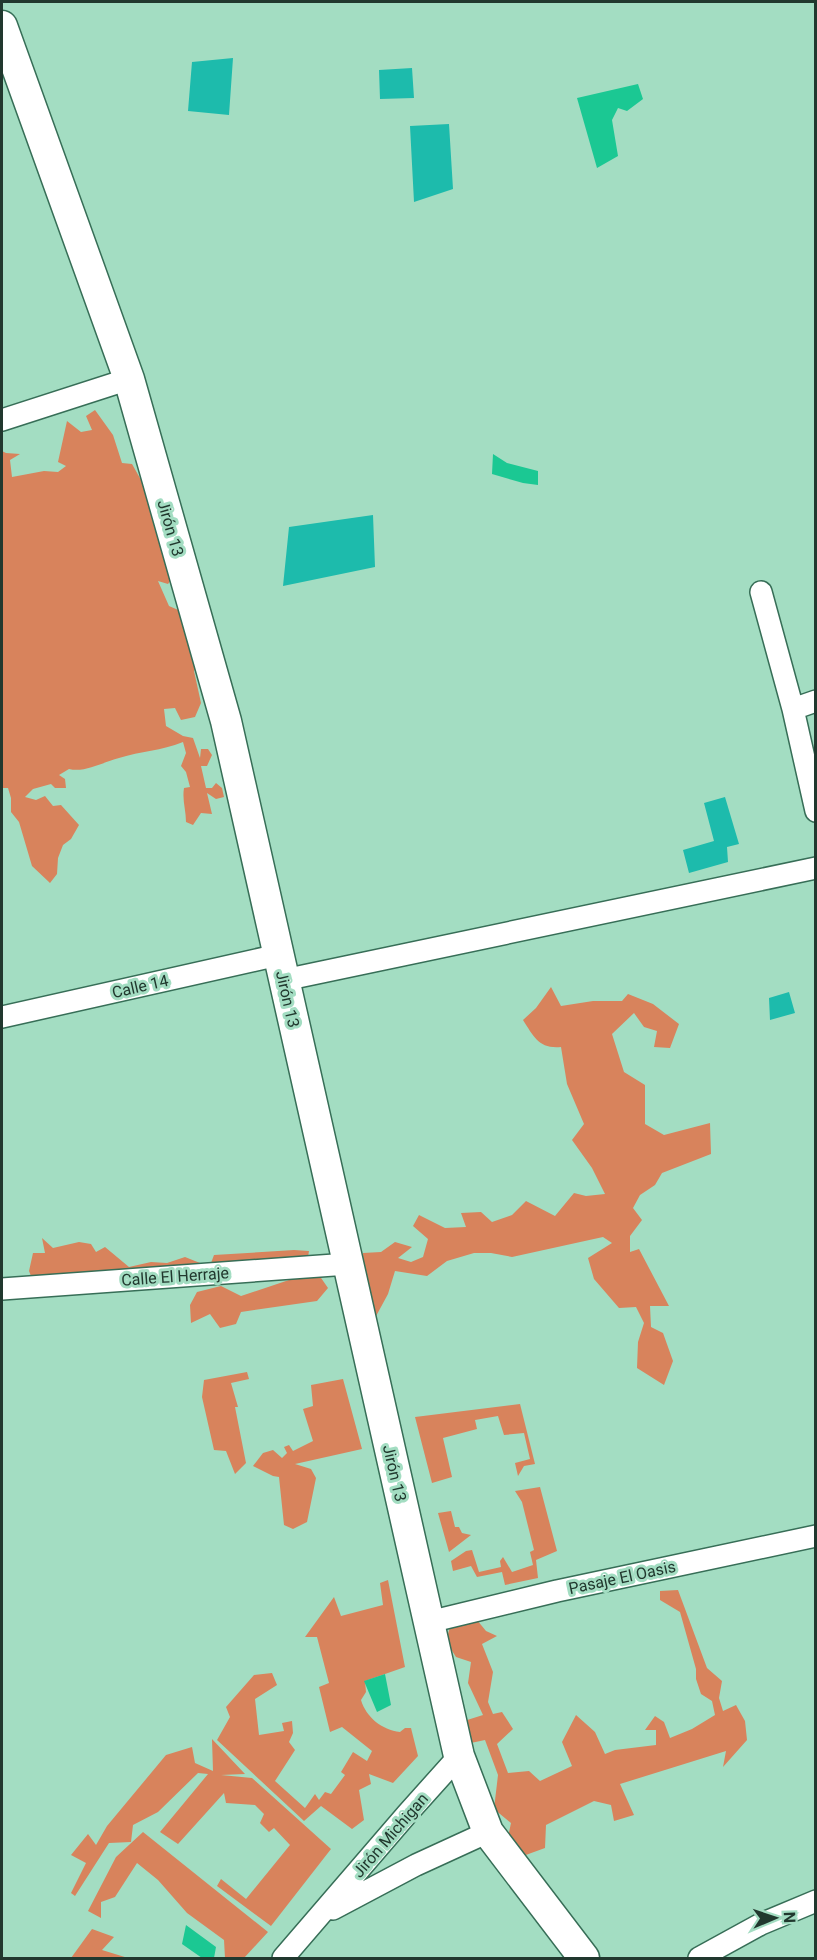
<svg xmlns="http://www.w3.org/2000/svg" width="817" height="1960" font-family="Roboto,sans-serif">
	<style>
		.green { fill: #d8835c }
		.water { fill: #1bc893 }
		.building { fill: #1dbbac }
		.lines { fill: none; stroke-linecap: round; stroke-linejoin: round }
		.street-casing { stroke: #376e57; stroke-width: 24 }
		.secondary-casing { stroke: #376e57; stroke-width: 33 }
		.street { stroke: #fff; stroke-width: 21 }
		.secondary { stroke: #fff; stroke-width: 30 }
		.labels { text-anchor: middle; stroke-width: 6; stroke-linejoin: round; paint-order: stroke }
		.street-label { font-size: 16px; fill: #21382e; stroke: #a3ddc2 }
	</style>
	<rect width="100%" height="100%" fill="#a3ddc2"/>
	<!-- green -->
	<path class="green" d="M 95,410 L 113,435 L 122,463 L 132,464 L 154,503 L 176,573 L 168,584 L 158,581 L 169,606 L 183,612 L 193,631 L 188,644 L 202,661 L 194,671 L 201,703 L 195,717 L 181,720 L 175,708 L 164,709 L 166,726 L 183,736 L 193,738 L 200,758 L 201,749 L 208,749 L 212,755 L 207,766 L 201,766 L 206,788 L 212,788 L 216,783 L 222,788 L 224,797 L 216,799 L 207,793 L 212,814 L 201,813 L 193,825 L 186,822 C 186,810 182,800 184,788 L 190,787 L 186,772 L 181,766 L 186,753 L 183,742 C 161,751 141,751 119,758 C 103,762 85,773 69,769 L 59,775 L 65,779 L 66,788 L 55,788 L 51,784 L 33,789 L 25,797 L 36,800 L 45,796 L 53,806 L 61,805 L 79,825 L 71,839 L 63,845 L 58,858 L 57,874 L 50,883 L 32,866 L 19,822 L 11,812 L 11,798 L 8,788 L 2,788 L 2,451 L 6,453 L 20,454 L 10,460 L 12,477 L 44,471 L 58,472 L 66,466 L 58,462 L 67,421 L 81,432 L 92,430 L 86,416 Z
		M 551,987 L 561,1006 L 593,1001 L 622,1001 L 628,994 L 653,1004 L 679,1024 L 670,1048 L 654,1047 L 657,1031 L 644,1027 L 634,1013 L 612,1034 L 624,1072 L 645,1085 L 645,1124 L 664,1135 L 710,1123 L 711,1154 L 662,1173 L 655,1185 L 640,1195 L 633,1208 L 642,1220 L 630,1236 L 630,1252 L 639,1249 L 669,1306 L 650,1306 L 651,1327 L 663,1333 L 673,1361 L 664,1385 L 637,1368 L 638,1342 L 644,1323 L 636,1307 L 619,1308 L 594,1279 L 588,1258 L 612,1243 L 603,1237 L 512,1257 L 491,1253 L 474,1253 L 447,1261 L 427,1276 L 395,1271 L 388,1294 L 375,1318 L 364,1276 L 363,1253 L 381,1252 L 395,1242 L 412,1247 L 398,1258 L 411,1262 L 423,1257 L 428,1239 L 413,1226 L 419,1215 L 445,1228 L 466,1227 L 461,1213 L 481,1212 L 492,1222 L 512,1215 L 526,1201 L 555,1216 L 574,1193 L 586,1196 L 605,1194 L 592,1168 L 572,1140 L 584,1124 L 567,1084 L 561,1047 C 539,1049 534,1037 523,1020 L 536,1008 Z
		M 42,1238 L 53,1248 L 79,1242 L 91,1244 L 96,1252 L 105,1247 L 129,1267 L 151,1262 L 167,1263 L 185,1257 L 200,1263 L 204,1268 L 211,1263 L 214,1255 L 294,1250 L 309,1251 L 307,1263 L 33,1281 L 29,1271 L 33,1253 L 45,1253 Z
		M 319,1275 L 328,1288 L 317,1301 L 241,1312 L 236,1324 L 220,1328 L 210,1314 L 191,1323 L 190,1305 L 197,1292 L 221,1286 L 241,1296 L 292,1279 Z
		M 247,1372 L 249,1379 L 231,1383 L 238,1407 L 235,1407 L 246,1463 L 235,1474 L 226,1451 L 214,1450 L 202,1397 L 204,1380 Z
		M 343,1379 L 362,1449 L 295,1464 L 311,1469 L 316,1478 L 307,1522 L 293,1529 L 284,1525 L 279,1477 L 273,1476 L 253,1466 L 263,1453 L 273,1450 L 282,1458 L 287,1453 L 284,1447 L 289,1445 L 293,1451 L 313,1441 L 303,1409 L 313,1406 L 311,1385 Z
		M 520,1404 L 535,1464 L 524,1466 L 518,1476 L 515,1463 L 530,1459 L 524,1433 L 504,1435 L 498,1416 L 475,1420 L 477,1429 L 443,1438 L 452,1477 L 432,1483 L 415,1417 Z
		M 540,1487 L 557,1551 L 536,1560 L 538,1578 L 505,1585 L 502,1572 L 477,1577 L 471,1566 L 453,1571 L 451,1561 L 466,1551 L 472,1550 L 479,1572 L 501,1567 L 500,1561 L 503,1557 L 512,1572 L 533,1565 L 530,1552 L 534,1550 L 522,1502 L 515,1491 Z
		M 451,1511 L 455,1527 L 459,1527 L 462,1533 L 471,1535 L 449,1552 L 438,1513 Z
		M 388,1580 L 405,1667 L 365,1681 L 366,1692 L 361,1700 C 366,1717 382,1730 400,1732 L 405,1728 L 411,1728 L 418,1756 L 393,1783 L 369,1774 L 371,1784 L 359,1790 L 364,1820 L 352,1829 L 321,1806 L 304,1821 L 217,1740 L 230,1717 L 226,1707 L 254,1675 L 272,1673 L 277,1685 L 255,1699 L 259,1735 L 284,1731 L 282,1723 L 292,1721 L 293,1733 L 289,1742 L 295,1750 L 275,1781 L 305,1808 L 315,1794 L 319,1800 L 325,1792 L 331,1794 L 345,1775 L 341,1772 L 353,1752 L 367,1761 L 372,1751 L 342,1727 L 330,1732 L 319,1687 L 329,1683 L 317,1637 L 305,1637 L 334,1597 L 341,1616 L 383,1605 L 380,1583 Z
		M 678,1590 L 707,1668 L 722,1681 L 719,1698 L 723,1711 L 736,1705 L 745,1721 L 747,1740 L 723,1767 L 726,1751 L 620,1784 L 634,1815 L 614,1821 L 611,1805 L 594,1801 L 546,1825 L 545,1848 L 523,1856 L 508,1837 L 511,1823 L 494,1809 L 498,1775 L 485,1740 L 466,1744 L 464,1721 L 483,1715 L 468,1683 L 471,1662 L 456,1657 L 446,1641 L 450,1627 L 477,1620 L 486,1631 L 497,1636 L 482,1644 L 493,1672 L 488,1702 L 493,1714 L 502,1712 L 513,1729 L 497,1744 L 508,1773 L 529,1771 L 540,1781 L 572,1766 L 562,1742 L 576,1715 L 595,1732 L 605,1754 L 615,1750 L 656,1745 L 656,1730 L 645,1730 L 655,1716 L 664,1722 L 670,1738 L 692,1729 L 715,1715 L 712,1701 L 701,1694 L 696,1679 L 696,1669 L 680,1612 L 660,1600 L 660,1591 Z
		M 212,1739 L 245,1774 L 221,1775 L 252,1778 L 331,1849 L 271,1926 L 217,1886 L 221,1879 L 246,1899 L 290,1845 L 274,1828 L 269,1832 L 260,1823 L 264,1814 L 255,1805 L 226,1803 L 224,1793 L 178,1844 L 160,1832 L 208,1774 L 198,1773 L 158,1812 L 133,1825 L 131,1842 L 109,1843 L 75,1896 L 71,1893 L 86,1863 L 71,1855 L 88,1834 L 96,1845 L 107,1826 L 166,1755 L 192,1747 L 195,1763 L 213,1771 Z
		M 143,1832 L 268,1932 L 244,1958 L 225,1958 L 224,1940 L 187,1913 L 158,1880 L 137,1863 L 115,1897 L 101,1902 L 101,1918 L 88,1911 L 116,1857 Z
		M 92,1929 L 114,1937 L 102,1950 L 128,1958 L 71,1958 Z"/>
	<!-- water -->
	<path class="water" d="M 638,84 L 643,99 L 627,111 L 618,108 L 612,120 L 618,156 L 597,168 L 577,98 Z
		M 493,454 L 507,463 L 538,471 L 538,485 L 523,483 L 492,474 Z
		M 385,1674 L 391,1705 L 377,1712 L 364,1681 Z
		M 186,1925 L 216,1947 L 214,1958 L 202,1958 L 182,1944 Z"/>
	<!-- building -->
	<path class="building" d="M 233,58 L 229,115 L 188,111 L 192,62 Z
		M 412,68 L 414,98 L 380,99 L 379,70 Z
		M 449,124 L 453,189 L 414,202 L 410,126 Z
		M 373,515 L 375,567 L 283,586 L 289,527 Z
		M 725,797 L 739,844 L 727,847 L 728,862 L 689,873 L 683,850 L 714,841 L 704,803 Z
		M 789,992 L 795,1013 L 770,1020 L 769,998 Z"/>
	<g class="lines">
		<defs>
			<path id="street" d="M 2,420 L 129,379
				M 761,592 L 793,709 L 816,811
				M 793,709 L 816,701
				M 284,980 L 816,868
				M 2,1017 L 278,955
				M 2,1289 L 348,1264
				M 429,1622 L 557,1591 L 816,1536
				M 333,1909 L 416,1865 L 488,1832
				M 283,1958 L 407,1814 L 459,1756
				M 699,1958 L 761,1924 L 816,1901"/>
			<path id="secondary" d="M 2,26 L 129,379 L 226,721 L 459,1756 L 488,1832 L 584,1958"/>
		</defs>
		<!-- street casing -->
		<use href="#street" class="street-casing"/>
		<!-- secondary casing -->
		<use href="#secondary" class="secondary-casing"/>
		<!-- street -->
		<use href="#street" class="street"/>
		<!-- secondary -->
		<use href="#secondary" class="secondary"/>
	</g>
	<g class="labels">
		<!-- street labels -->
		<g class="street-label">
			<text transform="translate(171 528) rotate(74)" y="6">Jirón 13</text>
			<text transform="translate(140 986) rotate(-13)" y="6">Calle 14</text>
			<text transform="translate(288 999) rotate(77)" y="6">Jirón 13</text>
			<text transform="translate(175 1276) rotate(-4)" y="6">Calle El Herraje</text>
			<text transform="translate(395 1473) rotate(77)" y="6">Jirón 13</text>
			<text transform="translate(622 1577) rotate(-12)" y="6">Pasaje El Oasis</text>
			<text transform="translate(390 1835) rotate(-49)" y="6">Jirón Michigan</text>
		</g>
	</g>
	<!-- border -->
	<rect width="817" height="1960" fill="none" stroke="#21382e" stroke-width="6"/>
	<!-- north arrow -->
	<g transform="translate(775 1918) rotate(88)" stroke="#a3ddc2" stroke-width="4.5" paint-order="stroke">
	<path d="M0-4.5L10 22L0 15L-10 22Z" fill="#21382e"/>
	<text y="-9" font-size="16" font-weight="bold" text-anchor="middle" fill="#21382e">N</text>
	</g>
</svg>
